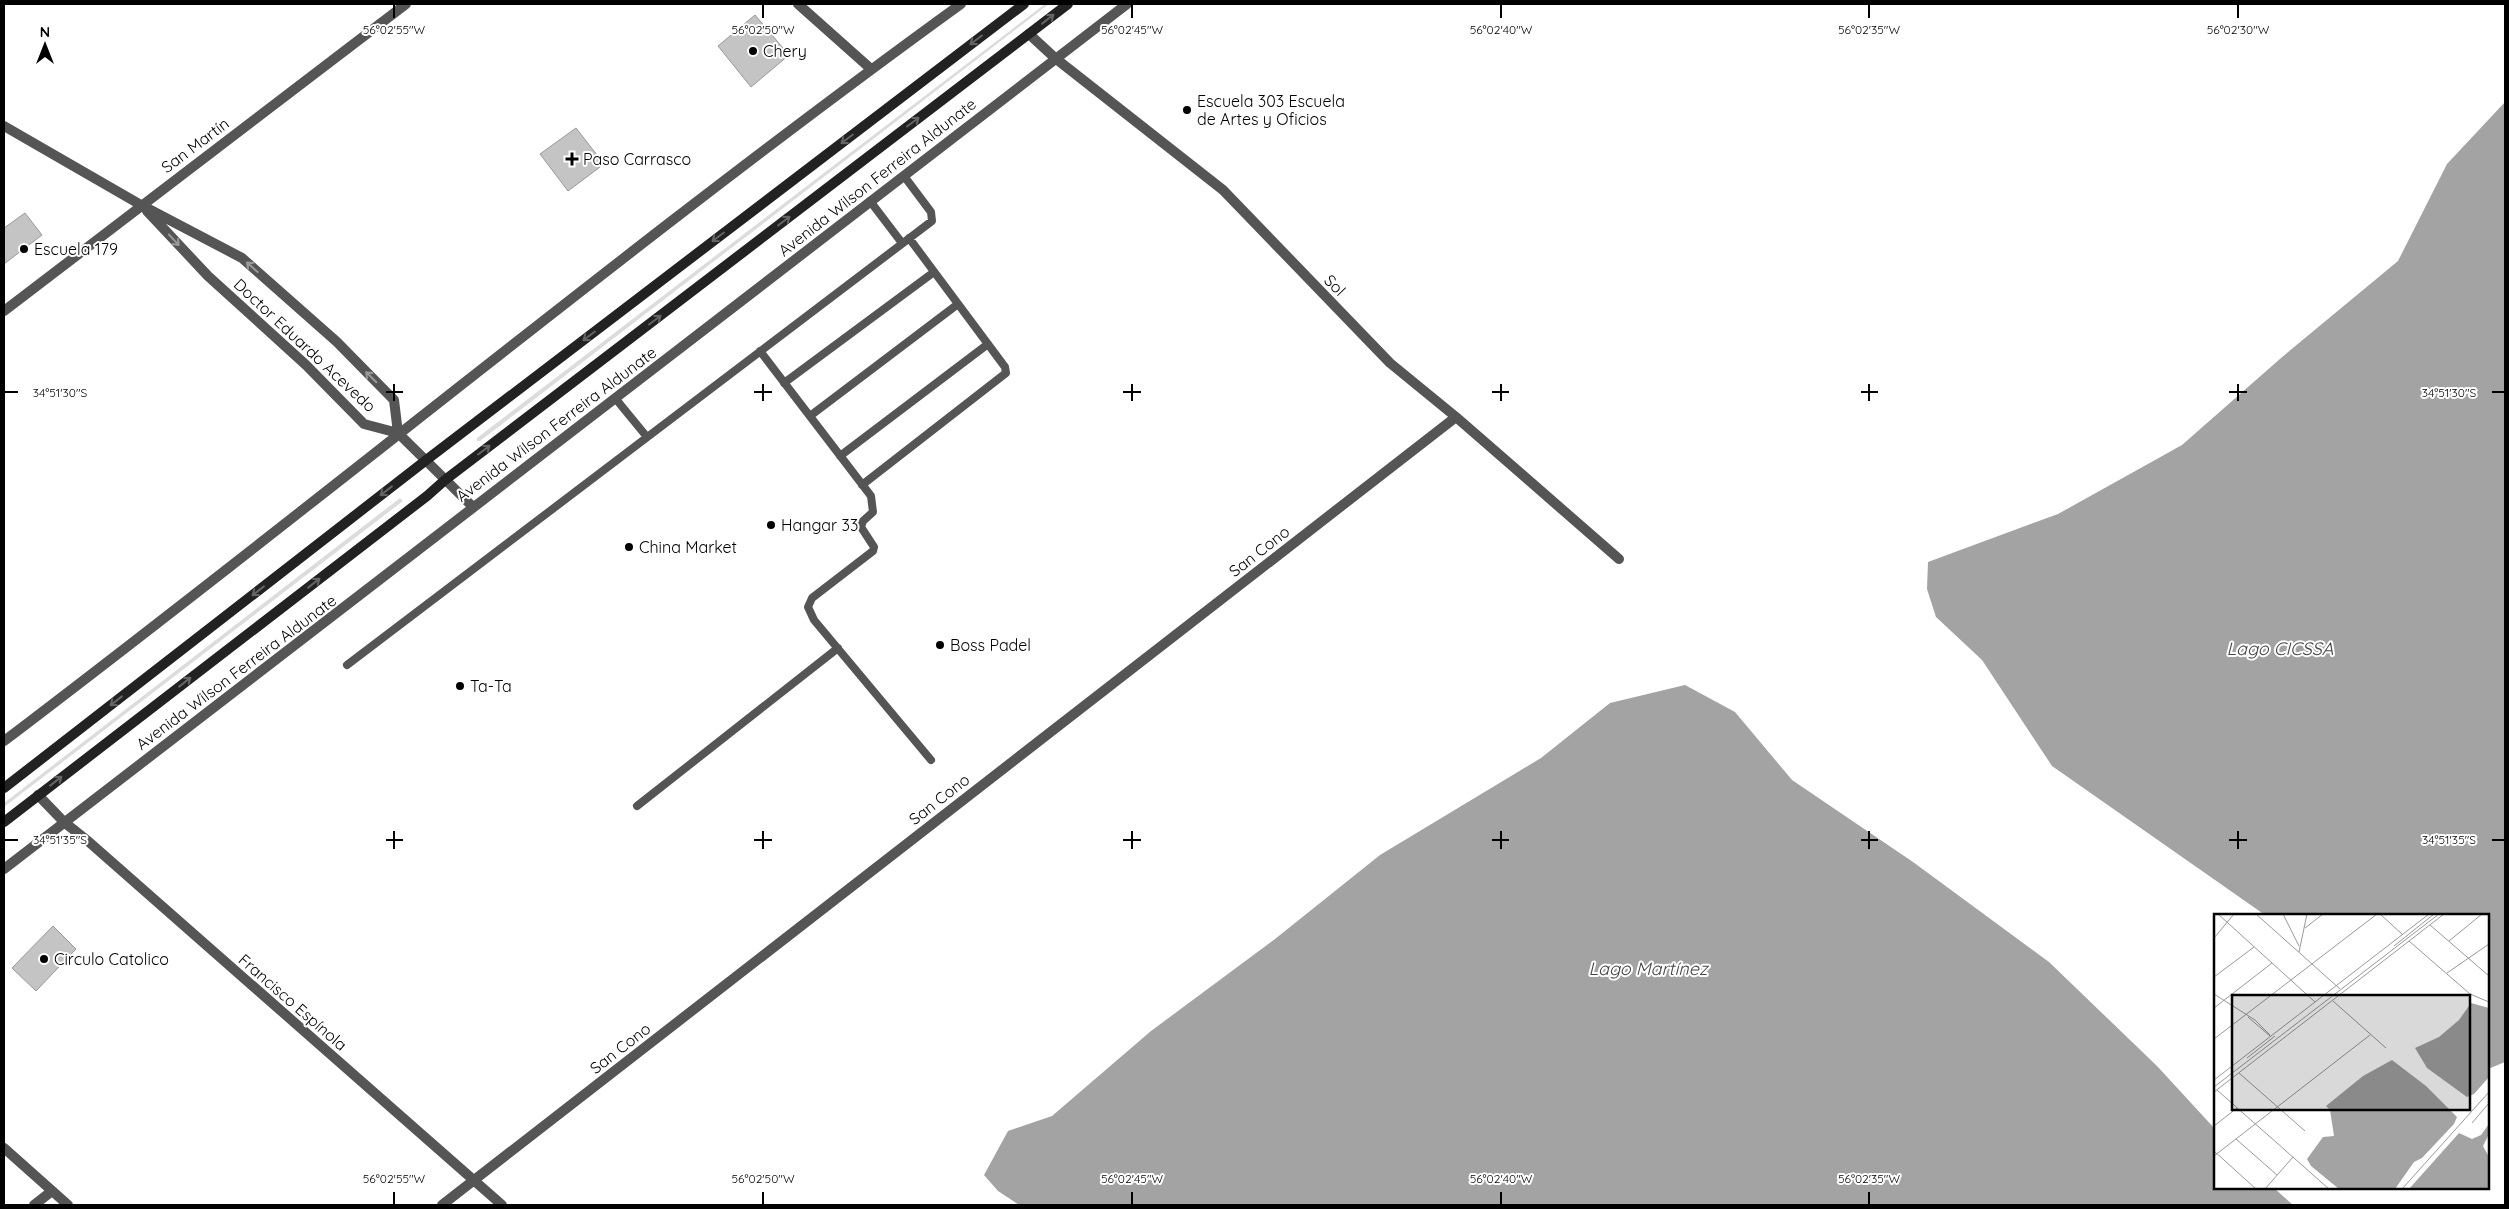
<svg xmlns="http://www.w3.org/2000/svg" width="2509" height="1209" font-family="Quicksand,sans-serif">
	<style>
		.green { fill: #dcdcdc }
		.water { fill: #a3a3a3 }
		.building { fill: #c4c4c4; stroke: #999 }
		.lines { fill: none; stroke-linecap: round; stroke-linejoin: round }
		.service { stroke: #555; stroke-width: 8 }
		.minor { stroke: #555; stroke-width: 10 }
		.secondary { stroke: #222; stroke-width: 10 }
		.oneway { stroke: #646464 }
		.oneway2 { stroke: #999 }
		.ticks { fill: none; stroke: #000; stroke-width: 2 }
		.poi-dot { fill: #000; stroke: #fff; stroke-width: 2 }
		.labels { text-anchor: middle; stroke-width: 4; stroke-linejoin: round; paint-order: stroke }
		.poi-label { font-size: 16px; fill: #000; stroke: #fff; text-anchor: start }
		.street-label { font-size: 16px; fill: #000; stroke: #fff }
		.water-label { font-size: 18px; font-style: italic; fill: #444; stroke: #fff }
		.inset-road { fill: none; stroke: #999; stroke-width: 1 }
		.view { fill: #000; fill-opacity: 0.15; stroke: #000; stroke-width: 2.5 }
		.inset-edge { fill: none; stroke: #000; stroke-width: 2.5 }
		.ticks-label { font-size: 12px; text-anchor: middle; fill: #000; stroke: #fff; stroke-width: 4; stroke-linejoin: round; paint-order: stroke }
	</style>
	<rect width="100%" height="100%" fill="#fff"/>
	<!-- green -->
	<path class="green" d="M 1045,4 L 1049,4 L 480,441 L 477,441 L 477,438 Z
		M 400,498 L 403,501 L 4,807 L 4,803 Z"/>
	<!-- water -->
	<path class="water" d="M 2505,102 L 2505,1062 L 2488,1069 L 2488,915 L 2265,915 L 2052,766 L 1982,660 L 1936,617 L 1927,589 L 1928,562 L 2058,514 L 2182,445 L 2281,358 L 2398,261 L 2447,164 Z
		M 1685,685 L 1735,712 L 1792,780 L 1913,862 L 2049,962 L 2157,1066 L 2215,1129 L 2215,1188 L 2274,1188 L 2293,1205 L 1019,1205 L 998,1191 L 984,1175 L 1008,1131 L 1052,1116 L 1151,1031 L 1275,939 L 1380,855 L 1541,758 L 1610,703 Z"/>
	<!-- building -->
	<path class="building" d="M 755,15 L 789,55 L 751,87 L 718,46 Z
		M 576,128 L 604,164 L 568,191 L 540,154 Z
		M 25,213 L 42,235 L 4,264 L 4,228 Z
		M 53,926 L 76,949 L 36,991 L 12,968 Z"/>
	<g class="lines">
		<!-- service -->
		<path class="service" d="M 870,201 L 902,243
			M 760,351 L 871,496 L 873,512 L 863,521 L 861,527 L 874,547 L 873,551 L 812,598 L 808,607 L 814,620 L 931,760
			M 784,383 L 934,272
			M 615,398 L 647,437
			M 810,416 L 958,304
			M 840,456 L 988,344
			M 862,485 L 1006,373 L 1005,367 L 909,238
			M 347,665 L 932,221 L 931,212 L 904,176
			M 637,806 L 838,648"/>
		<!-- minor -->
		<path class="minor" d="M 798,4 L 871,69
			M 1029,34 L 1055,58 L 1223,190 L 1390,363 L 1456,417 L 1619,559
			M 4,126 L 141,205 L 242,258 L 337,342 L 394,400 L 398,433
			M 147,211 L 208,276 L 306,365 L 364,424 L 398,433
			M 4,311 L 406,4
			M 398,433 L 472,506
			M 4,741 C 325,498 635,240 961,4
			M 38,795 L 64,822 L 89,842 L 502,1205
			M 4,869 L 1127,4
			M 4,1148 L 68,1205
			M 34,1205 L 52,1191
			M 442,1205 L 1456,417"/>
		<!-- secondary -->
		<path class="secondary" d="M 4,788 L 425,461 L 1024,4
			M 4,822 L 427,496 L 445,480 L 1068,4"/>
	</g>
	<!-- one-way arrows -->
	<defs><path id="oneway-shaft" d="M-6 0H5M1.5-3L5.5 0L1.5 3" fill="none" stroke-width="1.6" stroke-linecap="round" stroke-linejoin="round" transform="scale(1.25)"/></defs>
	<g class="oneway">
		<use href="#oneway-shaft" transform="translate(1048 19) rotate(-38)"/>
		<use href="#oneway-shaft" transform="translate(976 40) rotate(143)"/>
		<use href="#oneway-shaft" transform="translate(913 122) rotate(-37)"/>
		<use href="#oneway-shaft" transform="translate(847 139) rotate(143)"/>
		<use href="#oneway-shaft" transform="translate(784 221) rotate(-37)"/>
		<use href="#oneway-shaft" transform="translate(718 237) rotate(143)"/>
		<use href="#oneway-shaft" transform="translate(655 320) rotate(-37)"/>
		<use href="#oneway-shaft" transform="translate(589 336) rotate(143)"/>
		<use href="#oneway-shaft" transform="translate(484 450) rotate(-37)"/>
		<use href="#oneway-shaft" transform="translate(386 491) rotate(142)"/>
		<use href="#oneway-shaft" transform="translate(314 583) rotate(-38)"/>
		<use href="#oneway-shaft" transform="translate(258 591) rotate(142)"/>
		<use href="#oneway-shaft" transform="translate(185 682) rotate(-38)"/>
		<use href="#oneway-shaft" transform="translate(116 701) rotate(142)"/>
		<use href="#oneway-shaft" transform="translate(56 781) rotate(-38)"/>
	</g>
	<g class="oneway2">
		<use href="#oneway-shaft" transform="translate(174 240) rotate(47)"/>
		<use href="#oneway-shaft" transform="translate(252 267) rotate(-138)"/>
		<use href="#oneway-shaft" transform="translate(371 377) rotate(-135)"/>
	</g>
	<!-- ticks -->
	<path class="ticks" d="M 394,5 L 394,18M 763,5 L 763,18M 1132,5 L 1132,18M 1501,5 L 1501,18M 1869,5 L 1869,18M 2238,5 L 2238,18M 394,384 L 394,401M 763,384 L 763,401M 1132,384 L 1132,401M 1501,384 L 1501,401M 1869,384 L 1869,401M 2238,384 L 2238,401M 5,392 L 18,392M 386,392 L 403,392M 754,392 L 772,392M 1123,392 L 1141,392M 1492,392 L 1509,392M 1861,392 L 1878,392M 2229,392 L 2247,392M 2492,392 L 2504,392M 394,831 L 394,849M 763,831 L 763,849M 1132,831 L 1132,849M 1501,831 L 1501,849M 1869,831 L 1869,849M 2238,831 L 2238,849M 5,840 L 18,840M 386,840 L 403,840M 754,840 L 772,840M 1123,840 L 1141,840M 1492,840 L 1509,840M 1861,840 L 1878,840M 2229,840 L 2247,840M 2492,840 L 2504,840M 394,1192 L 394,1204M 763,1192 L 763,1204M 1132,1192 L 1132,1204M 1501,1192 L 1501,1204M 1869,1192 L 1869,1204"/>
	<!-- markers -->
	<g class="poi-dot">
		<circle cx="753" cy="51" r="5"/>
		<circle cx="1187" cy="110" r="5"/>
		<path d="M569.5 151.5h5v5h5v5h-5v5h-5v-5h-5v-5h5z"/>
		<circle cx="24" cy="249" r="5"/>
		<circle cx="771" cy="525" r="5"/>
		<circle cx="629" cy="547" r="5"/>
		<circle cx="940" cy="645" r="5"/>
		<circle cx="460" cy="686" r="5"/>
		<circle cx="44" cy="959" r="5"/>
	</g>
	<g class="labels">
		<!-- poi labels -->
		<g class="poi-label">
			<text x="763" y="57">Chery</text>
			<text x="1197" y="107">Escuela 303 Escuela<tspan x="1197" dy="18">de Artes y Oficios</tspan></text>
			<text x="583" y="165">Paso Carrasco</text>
			<text x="34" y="255">Escuela 179</text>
			<text x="781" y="531">Hangar 33</text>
			<text x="639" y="553">China Market</text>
			<text x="950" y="651">Boss Padel</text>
			<text x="470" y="692">Ta-Ta</text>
			<text x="54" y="965">Circulo Catolico</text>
		</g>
		<!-- street labels -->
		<g class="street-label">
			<text transform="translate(195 145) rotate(-37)" y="6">San Martín</text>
			<text transform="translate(877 177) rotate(-38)" y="6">Avenida Wilson Ferreira Aldunate</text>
			<text transform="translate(1335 285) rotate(46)" y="6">Sol</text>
			<text transform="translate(305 345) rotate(43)" y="6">Doctor Eduardo Acevedo</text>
			<text transform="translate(556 424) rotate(-37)" y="6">Avenida Wilson Ferreira Aldunate</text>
			<text transform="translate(1259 551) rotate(-38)" y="6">San Cono</text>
			<text transform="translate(236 672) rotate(-37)" y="6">Avenida Wilson Ferreira Aldunate</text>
			<text transform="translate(939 799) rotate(-38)" y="6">San Cono</text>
			<text transform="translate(293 1002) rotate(41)" y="6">Francisco Espínola</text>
			<text transform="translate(620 1048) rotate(-38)" y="6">San Cono</text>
		</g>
		<!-- water labels -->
		<g class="water-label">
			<text x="2280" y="655">Lago CICSSA</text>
			<text x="1648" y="975">Lago Martínez</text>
		</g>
	</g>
	<!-- overview -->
	<g transform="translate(2214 914)">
		<rect width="275" height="275" fill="#fff"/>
		<path d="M 257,89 L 275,94 L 275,163 L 260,180 L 253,183 L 213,154 L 201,134 L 225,123 L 245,106 ZM 178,146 L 212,172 L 243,203 L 240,210 L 208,244 L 200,248 L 181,275 L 125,275 L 97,252 L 93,245 L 109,223 L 120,222 L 116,196 L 112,192 L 149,162 ZM 275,210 L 275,220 L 269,232 L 275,243 L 275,275 L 195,275 L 245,219 L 258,225 L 267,221 Z" fill="#a3a3a3"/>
		<path class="inset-road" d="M 4,0 L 101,88M 42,0 L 126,75M 69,0 L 85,32M 166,0 L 189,21M 216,11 L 275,62M 91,14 L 109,0M 0,24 L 20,0M 195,27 L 256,80 L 275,88M 235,27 L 268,0M 180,32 L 220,0M 85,38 L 93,0M 233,59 L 275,30M 0,63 L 40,33M 0,80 L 41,106 L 56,121M 119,87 L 172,134M 0,94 L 58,49M 34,103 L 56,122M 0,125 L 163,0M 33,144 L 61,122M 25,159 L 91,217M 0,166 L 215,0M 0,173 L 225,0M 3,176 L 115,275M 0,178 L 230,0M 258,209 L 275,189M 0,212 L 23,194M 22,225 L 63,261M 0,237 L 42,275M 0,242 L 156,121M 51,275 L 79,243M 188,275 L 275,178"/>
		<path class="view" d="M 18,81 L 256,81 L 256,196 L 18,196 Z"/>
		<rect width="275" height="275" class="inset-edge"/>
	</g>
	<g class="ticks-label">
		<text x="394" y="34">56°02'55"W</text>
		<text x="763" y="34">56°02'50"W</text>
		<text x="1132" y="34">56°02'45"W</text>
		<text x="1501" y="34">56°02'40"W</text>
		<text x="1869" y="34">56°02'35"W</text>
		<text x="2238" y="34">56°02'30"W</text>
		<text x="60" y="397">34°51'30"S</text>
		<text x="2449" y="397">34°51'30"S</text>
		<text x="60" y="844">34°51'35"S</text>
		<text x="2449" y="844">34°51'35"S</text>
		<text x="394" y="1183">56°02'55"W</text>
		<text x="763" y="1183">56°02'50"W</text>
		<text x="1132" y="1183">56°02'45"W</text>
		<text x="1501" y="1183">56°02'40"W</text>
		<text x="1869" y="1183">56°02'35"W</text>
	</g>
	<!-- border -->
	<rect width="2509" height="1209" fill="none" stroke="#000000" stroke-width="10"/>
	<!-- north arrow -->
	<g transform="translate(45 45)" stroke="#ffffff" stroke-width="4" paint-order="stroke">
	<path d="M0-4L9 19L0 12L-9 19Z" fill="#000000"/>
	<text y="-8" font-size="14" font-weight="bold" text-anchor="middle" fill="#000000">N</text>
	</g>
</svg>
